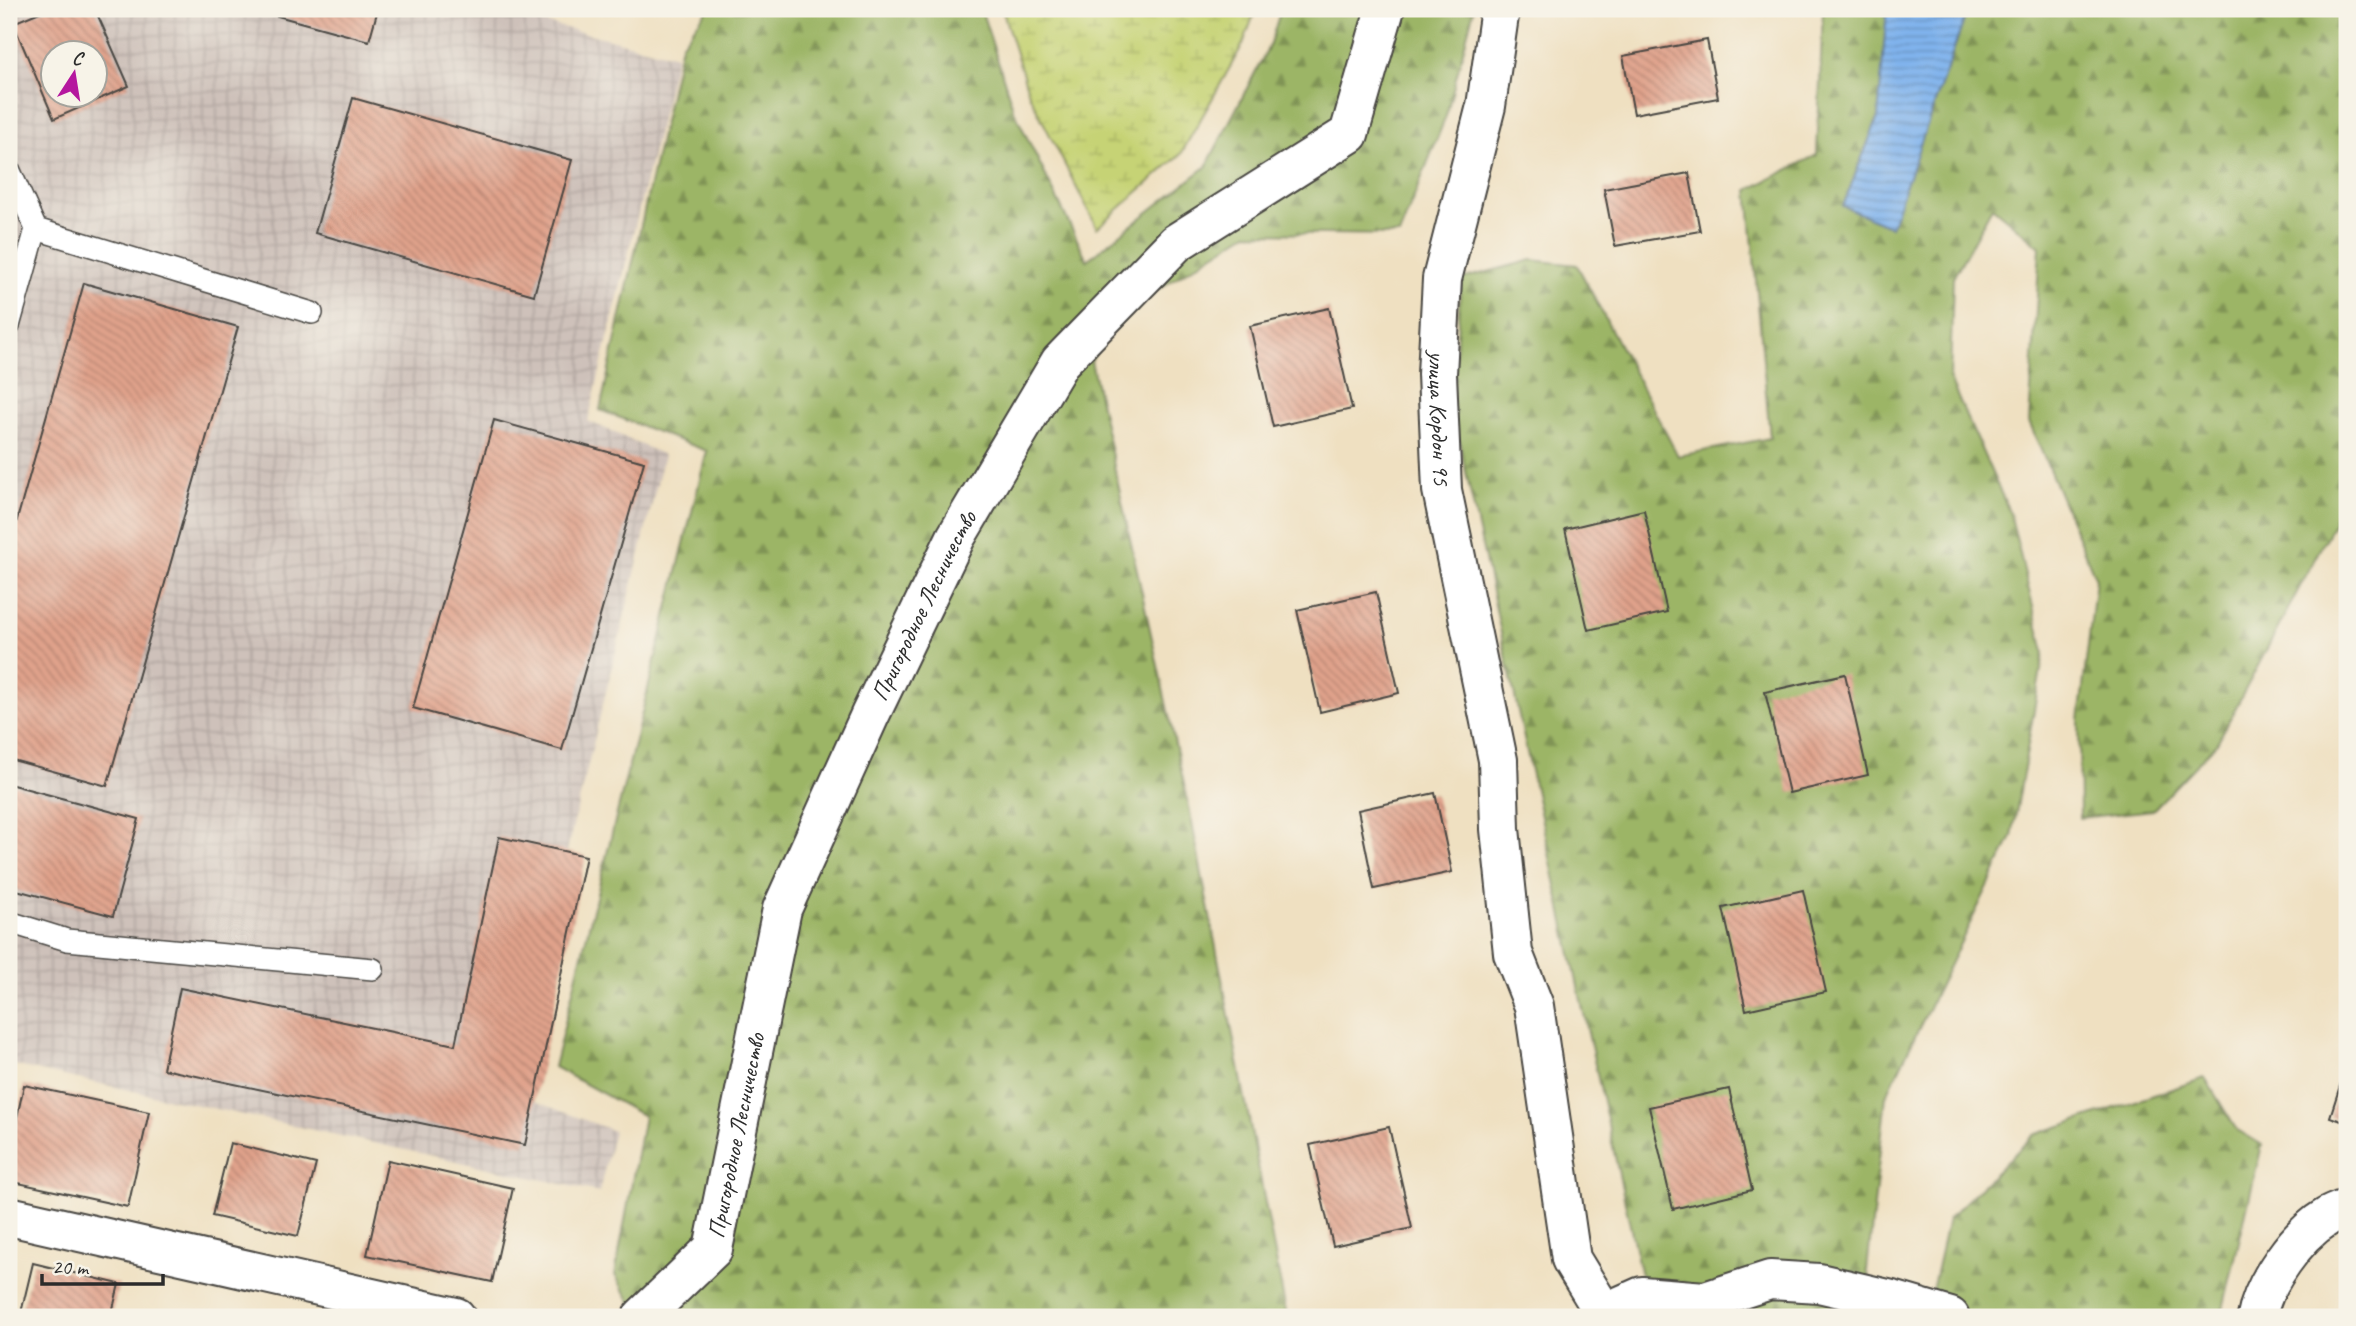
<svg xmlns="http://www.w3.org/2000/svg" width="2356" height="1326" font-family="Caveat,sans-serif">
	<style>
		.industrial { fill: url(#industrial-grid); fill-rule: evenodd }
		.forest { fill: url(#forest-firs); stroke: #647048; stroke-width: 2 }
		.wetland { fill: url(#wetland-marsh); stroke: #787f50; stroke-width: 2 }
		.water { fill: url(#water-rules); stroke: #566f8c; stroke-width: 2 }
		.building { fill: url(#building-back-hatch); fill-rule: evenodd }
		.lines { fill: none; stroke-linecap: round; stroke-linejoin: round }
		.service-casing { stroke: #484642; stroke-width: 24 }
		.minor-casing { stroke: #484642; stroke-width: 42 }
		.service { stroke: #fff; stroke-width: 21 }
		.minor { stroke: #fff; stroke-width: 38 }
		.labels { text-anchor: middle; stroke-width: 5; stroke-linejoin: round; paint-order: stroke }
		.street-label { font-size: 24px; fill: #2b2b2b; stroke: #f7f3e8 }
	</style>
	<defs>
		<pattern id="industrial-grid" width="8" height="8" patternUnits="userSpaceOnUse" patternTransform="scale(1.75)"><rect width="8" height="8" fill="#cec1ba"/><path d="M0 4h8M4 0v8" fill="none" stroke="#b1a6a0"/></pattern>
		<pattern id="forest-firs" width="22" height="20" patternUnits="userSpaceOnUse" patternTransform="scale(1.75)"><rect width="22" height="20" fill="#9cb566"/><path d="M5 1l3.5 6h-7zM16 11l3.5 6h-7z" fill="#7f9354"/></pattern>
		<pattern id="wetland-marsh" width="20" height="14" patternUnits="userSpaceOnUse" patternTransform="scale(1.75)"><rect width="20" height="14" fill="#c6d375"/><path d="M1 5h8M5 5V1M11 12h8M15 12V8" fill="none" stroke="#aab565"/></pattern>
		<pattern id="water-rules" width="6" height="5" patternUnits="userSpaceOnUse" patternTransform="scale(1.75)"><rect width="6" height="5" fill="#80b3ed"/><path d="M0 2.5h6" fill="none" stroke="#6992c0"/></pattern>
		<pattern id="building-back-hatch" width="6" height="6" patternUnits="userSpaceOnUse" patternTransform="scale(1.75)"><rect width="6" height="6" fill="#e0a28b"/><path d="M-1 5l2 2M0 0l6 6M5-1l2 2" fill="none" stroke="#b68472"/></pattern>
	</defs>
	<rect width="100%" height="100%" fill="#f7f3e8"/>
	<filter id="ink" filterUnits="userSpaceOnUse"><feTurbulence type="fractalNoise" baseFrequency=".0143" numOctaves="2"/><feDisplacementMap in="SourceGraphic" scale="14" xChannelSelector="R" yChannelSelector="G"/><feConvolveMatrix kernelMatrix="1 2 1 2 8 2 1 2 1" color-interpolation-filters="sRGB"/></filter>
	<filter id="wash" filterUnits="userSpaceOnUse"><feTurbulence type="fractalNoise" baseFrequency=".00686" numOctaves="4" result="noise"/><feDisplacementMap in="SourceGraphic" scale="28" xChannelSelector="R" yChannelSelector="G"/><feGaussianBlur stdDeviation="1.57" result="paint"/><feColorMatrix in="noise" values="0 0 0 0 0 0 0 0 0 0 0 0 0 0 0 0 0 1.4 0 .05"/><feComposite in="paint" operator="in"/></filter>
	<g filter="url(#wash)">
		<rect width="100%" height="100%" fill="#efe0c1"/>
		<!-- industrial -->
		<path class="industrial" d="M 9,9 L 491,9 L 676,56 L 588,421 L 664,455 L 508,1091 L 614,1131 L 599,1192 L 9,1064 ZM 52,52 L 94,52 L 94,94 L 52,94 Z"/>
		<!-- forest -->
		<path class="forest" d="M 708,9 L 981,9 L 1014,111 L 1087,260 L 1206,167 L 1270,44 L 1281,9 L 1474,9 L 1446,116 L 1399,235 L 1247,233 L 1116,316 L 1091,361 L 1189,807 L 1287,1317 L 634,1317 L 634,1307 L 615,1275 L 644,1116 L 554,1067 L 707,451 L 600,410 L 681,45 Z
			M 1823,9 L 1892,9 L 1878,117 L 1843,206 L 1891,227 L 1968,9 L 2347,9 L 2347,498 L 2217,743 L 2153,810 L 2080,818 L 2079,720 L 2096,579 L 2029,422 L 2040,247 L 1992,207 L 1953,278 L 1950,380 L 2010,513 L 2044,652 L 2012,837 L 1886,1096 L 1867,1270 L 1881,1317 L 1650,1317 L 1452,408 L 1461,279 L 1532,260 L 1577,265 L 1678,456 L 1770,438 L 1748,190 L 1817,155 Z
			M 2205,1078 L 2236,1129 L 2262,1145 L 2221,1317 L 1926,1317 L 1948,1219 L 2034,1135 Z"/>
		<!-- wetland -->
		<path class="wetland" d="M 1002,9 L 1256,9 L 1243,44 L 1181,154 L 1097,228 L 1029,94 Z"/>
		<!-- water -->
		<path class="water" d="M 1887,9 L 1968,9 L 1891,227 L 1843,206 L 1878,117 Z"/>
		<g id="blocks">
			<!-- building -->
			<path class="building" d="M 47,9 L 95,9 L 129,86 L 54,119 L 13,23 ZM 52,52 L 94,52 L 94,94 L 52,94 Z
				M 252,9 L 378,9 L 369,41 Z
				M 1707,40 L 1718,98 L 1634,114 L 1623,56 Z
				M 353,98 L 572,160 L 534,295 L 315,233 Z
				M 1689,173 L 1700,231 L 1615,246 L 1604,189 Z
				M 84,283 L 238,327 L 107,786 L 9,759 L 9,548 Z
				M 1329,308 L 1352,409 L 1273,427 L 1250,326 Z
				M 494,420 L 644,462 L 562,750 L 413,708 Z
				M 1644,510 L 1667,612 L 1588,630 L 1565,529 Z
				M 1376,592 L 1399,693 L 1320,712 L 1297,610 Z
				M 1845,674 L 1868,775 L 1789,793 L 1765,692 Z
				M 9,784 L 139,819 L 113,916 L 9,888 Z
				M 1435,793 L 1452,872 L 1374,889 L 1358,810 Z
				M 499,837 L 586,856 L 525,1145 L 163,1069 L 180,988 L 455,1045 Z
				M 1803,890 L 1826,992 L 1746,1010 L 1723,908 Z
				M 2347,1064 L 2347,1123 L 2330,1117 Z
				M 24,1085 L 149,1112 L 128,1207 L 9,1181 L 9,1154 Z
				M 1729,1089 L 1752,1190 L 1673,1209 L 1649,1107 Z
				M 1389,1127 L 1412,1228 L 1333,1246 L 1310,1145 Z
				M 230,1143 L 316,1164 L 298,1236 L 212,1216 Z
				M 388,1160 L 513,1188 L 492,1282 L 367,1255 Z
				M 33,1263 L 119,1284 L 111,1317 L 20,1317 Z"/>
		</g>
	</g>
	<g filter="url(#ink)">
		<use href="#blocks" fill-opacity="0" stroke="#484642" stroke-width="2"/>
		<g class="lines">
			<defs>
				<path id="service" d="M 9,169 L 36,229 L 9,326
					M 36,229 L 312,313
					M 9,922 L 67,940 L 373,969"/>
				<g id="minor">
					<path id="s1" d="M 1500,9 L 1486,106 L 1442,279 L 1437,374 L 1442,490 L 1498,760 L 1500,829 L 1513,953 L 1534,1006 L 1571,1259 L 1604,1313 L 1642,1296 L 1705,1301 L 1770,1280 L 1819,1283 L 1892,1300 L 1950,1317"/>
					<path d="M 9,1216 L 456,1317"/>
					<path id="s2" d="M 642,1317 L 713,1249 L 782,909 L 870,715 L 956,537 L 1060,362 L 1176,243 L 1349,134 L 1385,9"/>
					<path d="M 2257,1317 C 2263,1283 2297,1235 2327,1217 C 2333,1213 2341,1211 2347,1208"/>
				</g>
			</defs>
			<!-- service casing -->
			<use href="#service" class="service-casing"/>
			<!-- minor casing -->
			<use href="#minor" class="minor-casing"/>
			<!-- service -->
			<use href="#service" class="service"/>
			<!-- minor -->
			<use href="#minor" class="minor"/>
		</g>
	</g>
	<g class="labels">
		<!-- street labels -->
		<g class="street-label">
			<text dy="8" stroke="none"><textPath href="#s1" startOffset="416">улица Кордон 95</textPath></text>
			<text dy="8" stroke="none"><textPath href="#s2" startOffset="780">Пригородное Лесничество</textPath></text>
			<text dy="8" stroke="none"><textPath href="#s2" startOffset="214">Пригородное Лесничество</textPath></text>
		</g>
	</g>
	<!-- margin -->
	<rect width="2356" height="1326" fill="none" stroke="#f7f3e8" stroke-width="35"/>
	<!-- north arrow -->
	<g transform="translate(74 74) rotate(12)"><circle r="33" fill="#f7f3e8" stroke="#a5a39c" stroke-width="2"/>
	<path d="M0-5L12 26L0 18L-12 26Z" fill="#b5179e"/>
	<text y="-10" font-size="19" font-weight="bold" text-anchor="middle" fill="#2b2b2b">С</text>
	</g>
	<!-- scale -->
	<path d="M42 1274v10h121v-10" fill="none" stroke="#2b2b2b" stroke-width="3.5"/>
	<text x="52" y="1274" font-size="21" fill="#2b2b2b" stroke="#f7f3e8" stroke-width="5" paint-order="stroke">20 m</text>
</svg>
